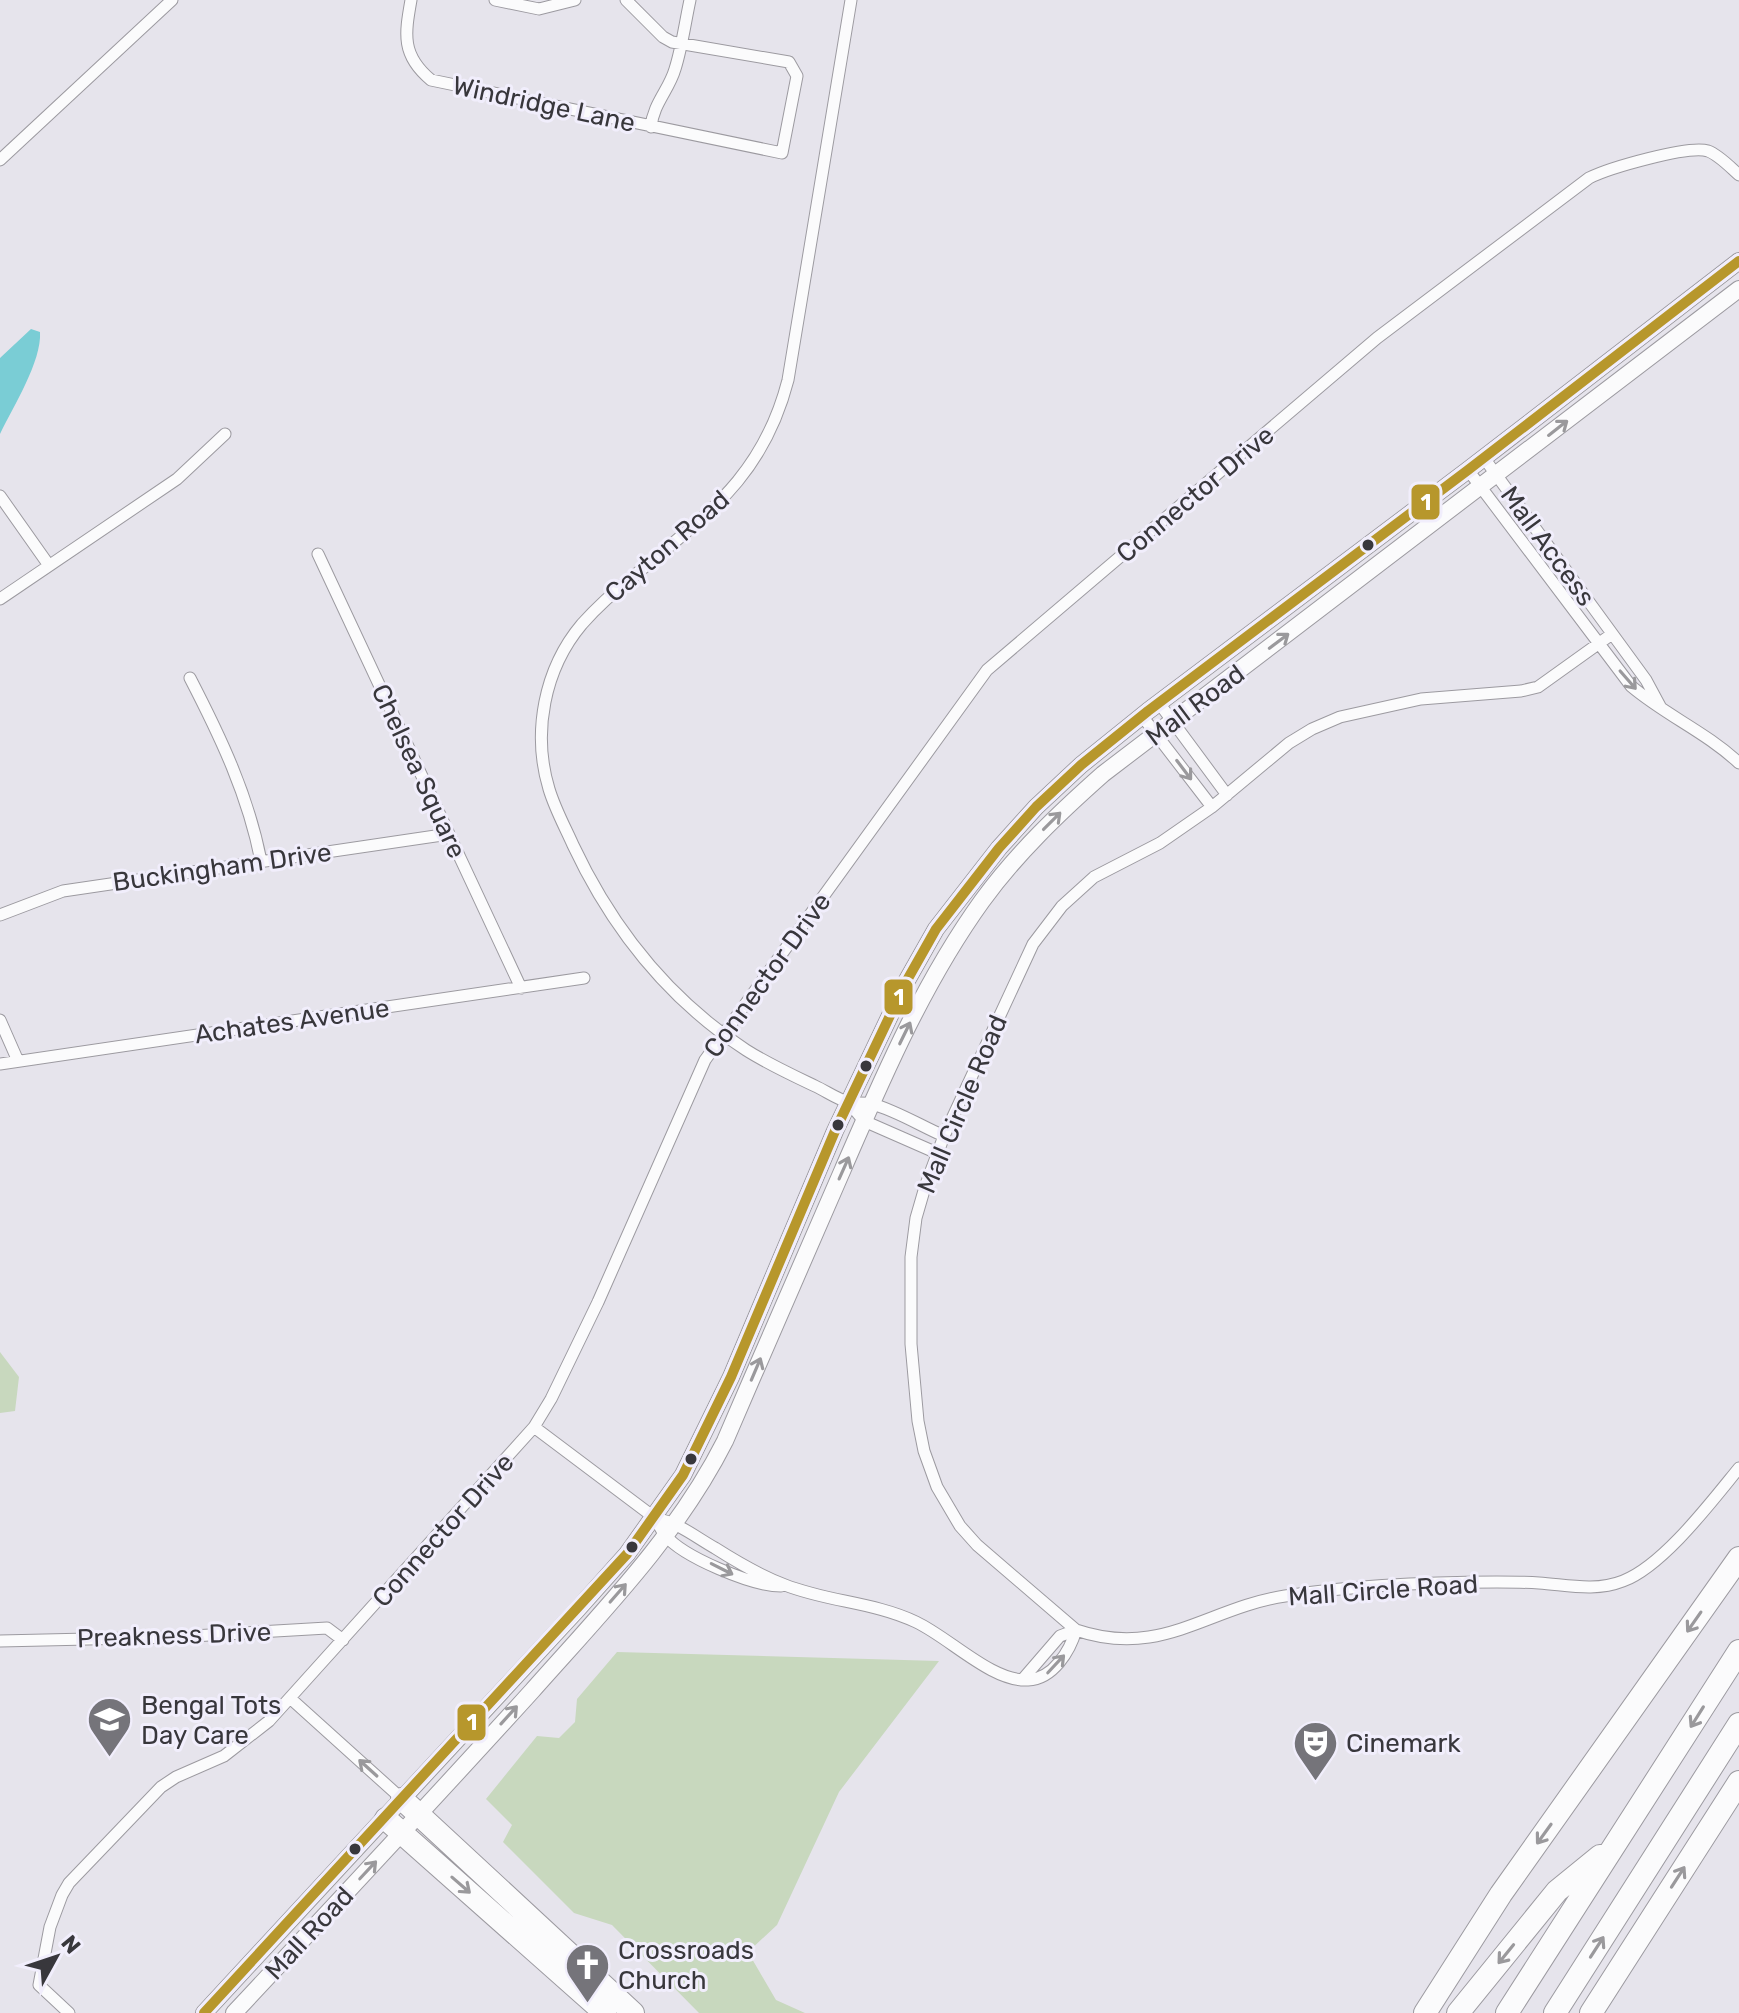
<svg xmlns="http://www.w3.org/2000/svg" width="1739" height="2013" font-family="Rubik,sans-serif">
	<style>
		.green { fill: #c8d8be }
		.water { fill: #7acdd5 }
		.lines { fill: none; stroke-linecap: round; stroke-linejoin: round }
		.minor-casing { stroke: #9c9aa0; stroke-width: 13 }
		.secondary-casing { stroke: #9c9aa0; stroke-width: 18 }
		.motorway-casing { stroke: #9c9aa0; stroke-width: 24 }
		.minor { stroke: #fbfbfc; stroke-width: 11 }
		.secondary { stroke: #fbfbfc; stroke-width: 16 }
		.motorway { stroke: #fbfbfc; stroke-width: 22 }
		.bus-1-casing { stroke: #f1eefc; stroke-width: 16 }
		.bus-1 { stroke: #b7972c; stroke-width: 10 }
		.oneway { stroke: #9a999c }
		.bus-dot { fill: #38373c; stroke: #f1eefc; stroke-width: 3 }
		.labels { text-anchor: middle; stroke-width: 6; stroke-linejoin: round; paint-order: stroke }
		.street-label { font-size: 26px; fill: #38373c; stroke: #f1eefc }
		.poi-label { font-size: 26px; fill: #38373c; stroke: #f1eefc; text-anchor: start }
		.line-badge { stroke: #f1eefc; stroke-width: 3 }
		.badge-label { font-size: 22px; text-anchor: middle; font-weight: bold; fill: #fff }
	</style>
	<rect width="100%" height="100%" fill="#e6e4ec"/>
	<!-- green -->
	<path class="green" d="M 0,1352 L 19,1377 L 15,1411 L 0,1413 Z
		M 617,1652 L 939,1661 L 839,1792 L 777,1925 L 748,1952 L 776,2000 L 805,2013 L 699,2013 L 612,1925 L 574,1913 L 503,1842 L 512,1825 L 486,1799 L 537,1736 L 559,1738 L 575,1722 L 577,1699 Z"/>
	<!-- water -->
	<path class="water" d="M 31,329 L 40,332 C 42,361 13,407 0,434 L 0,358 Z"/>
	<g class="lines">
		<defs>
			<path id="minor" d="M 411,0 C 405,34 401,55 431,80 L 782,153 L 797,76 L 789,62 L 672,42 L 663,37 L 626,0
				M 495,0 L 539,9 L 575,0
				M 851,0 L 788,380 C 763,477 707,514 635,575 C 616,590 598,606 582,624 C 544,669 532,733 549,789 C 555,809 565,827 573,845 C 612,928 668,999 746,1050 C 768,1064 792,1075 815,1086 C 826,1091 837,1099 848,1102 C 855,1104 864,1102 872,1104 C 895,1110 921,1126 944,1136
				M 651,127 C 653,104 669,90 675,69 C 682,47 685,23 690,0
				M 0,160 L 172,0
				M 1484,458 L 1646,680 L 1660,706
				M 1468,470 L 1631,686 C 1665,715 1706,732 1739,763
				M 0,496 L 48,564
				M 318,554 L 521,988
				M 0,599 L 177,479 L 225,434
				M 1612,634 L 1538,687 L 1521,691 L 1421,699 L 1340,717 L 1312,729 L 1289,743 L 1212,807 L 1160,843 L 1094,877 L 1062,906 L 1033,944 L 944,1136 L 925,1187 L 916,1218 L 911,1257 L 911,1344 L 918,1421 L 924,1451 L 937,1487 L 960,1526 L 977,1545 L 1076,1630 C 1161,1659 1207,1608 1285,1596 C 1355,1585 1426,1582 1497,1582 C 1511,1582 1525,1582 1539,1583 C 1568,1585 1595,1592 1623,1581 C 1663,1566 1712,1501 1739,1468
				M 190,678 C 221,738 248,795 261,861
				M 1159,703 L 1227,795
				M 1142,716 L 1212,807
				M 0,915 L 63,891 L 449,834
				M 0,1020 L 18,1061
				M 0,1064 L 584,978
				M 849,1103 L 864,1121 L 937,1153
				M 534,1427 L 655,1518 C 658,1523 661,1530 665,1535 C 683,1557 752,1586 781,1586
				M 655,1518 C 679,1523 694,1536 715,1548 C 737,1562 761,1576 785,1585 C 828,1602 874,1602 916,1622 C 950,1638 992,1682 1028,1680 C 1053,1679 1070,1651 1076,1630
				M 0,1641 L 176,1637 L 327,1628 L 343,1640
				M 1022,1680 L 1060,1636 L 1076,1630
				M 290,1698 L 402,1799
				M 69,2013 L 39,1985 L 50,1927 L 62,1895 L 69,1883 L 161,1787 L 176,1777 L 224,1756 L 269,1721 L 534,1427 L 551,1399 L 598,1302 L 705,1060 L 987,670 L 1377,338 L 1589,178 C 1609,168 1688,145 1708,151 C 1719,155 1730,167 1739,175"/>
			<path id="secondary" d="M 204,2013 L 577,1610 L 627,1554 L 683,1475 L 731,1377 L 835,1131 L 906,982 L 936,929 L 999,848 L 1036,807 L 1081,765 L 1148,711 L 1468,470 L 1739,261
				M 234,2013 C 334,1906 434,1799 532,1691 C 602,1612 677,1536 725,1441 C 764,1350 804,1259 843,1169 C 883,1077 923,983 982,901 C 1017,853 1059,813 1103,774 L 1739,289"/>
			<path id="motorway" d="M 402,1799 L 633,2013
				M 386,1819 L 605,2013
				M 1425,2013 L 1501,1894 L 1739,1558
				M 1458,2013 L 1557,1891 L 1600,1856
				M 1507,2013 L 1739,1651
				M 1555,2013 L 1739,1724
				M 1591,2013 L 1739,1782"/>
		</defs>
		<!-- minor casing -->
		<use href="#minor" class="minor-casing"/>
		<!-- secondary casing -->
		<use href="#secondary" class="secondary-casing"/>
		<!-- motorway casing -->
		<use href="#motorway" class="motorway-casing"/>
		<!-- minor -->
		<use href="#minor" class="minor"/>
		<!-- secondary -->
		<use href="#secondary" class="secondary"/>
		<!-- motorway -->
		<use href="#motorway" class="motorway"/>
		<defs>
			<path id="bus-1" d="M 204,2013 L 627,1554 L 683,1475 L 731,1377 L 835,1131 L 906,982 L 936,929 L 999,848 L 1036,807 L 1081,765 L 1148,711 L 1468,470 L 1739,261"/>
		</defs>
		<!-- bus-1 casing -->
		<use href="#bus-1" class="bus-1-casing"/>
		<!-- bus-1 -->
		<use href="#bus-1" class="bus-1"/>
	</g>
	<!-- one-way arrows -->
	<defs><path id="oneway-shaft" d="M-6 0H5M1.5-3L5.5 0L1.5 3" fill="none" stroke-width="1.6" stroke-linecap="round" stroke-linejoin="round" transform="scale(2)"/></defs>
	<g class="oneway">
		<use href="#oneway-shaft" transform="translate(1558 428) rotate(-38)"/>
		<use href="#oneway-shaft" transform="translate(1279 641) rotate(-37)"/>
		<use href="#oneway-shaft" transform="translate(1628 680) rotate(49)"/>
		<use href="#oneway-shaft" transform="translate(1184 770) rotate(53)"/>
		<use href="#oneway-shaft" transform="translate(1052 821) rotate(-45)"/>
		<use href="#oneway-shaft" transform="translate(905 1033) rotate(-64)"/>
		<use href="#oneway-shaft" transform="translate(844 1168) rotate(-66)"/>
		<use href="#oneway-shaft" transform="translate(756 1369) rotate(-67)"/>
		<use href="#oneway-shaft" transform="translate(722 1569) rotate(27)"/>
		<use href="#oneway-shaft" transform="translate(618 1593) rotate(-49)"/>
		<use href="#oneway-shaft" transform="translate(1694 1622) rotate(125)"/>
		<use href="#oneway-shaft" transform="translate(1056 1664) rotate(-47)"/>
		<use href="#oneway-shaft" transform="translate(509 1715) rotate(-48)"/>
		<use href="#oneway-shaft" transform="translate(1697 1717) rotate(122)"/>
		<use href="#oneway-shaft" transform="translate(368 1768) rotate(-138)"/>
		<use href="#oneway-shaft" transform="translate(1544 1834) rotate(126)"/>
		<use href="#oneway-shaft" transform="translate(368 1870) rotate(-47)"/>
		<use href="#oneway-shaft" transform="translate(1678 1877) rotate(-57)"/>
		<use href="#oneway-shaft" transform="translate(461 1885) rotate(41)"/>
		<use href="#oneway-shaft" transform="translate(1597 1947) rotate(-57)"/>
		<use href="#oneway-shaft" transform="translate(1506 1954) rotate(129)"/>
	</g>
	<!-- icons -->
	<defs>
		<symbol id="school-pin" viewBox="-11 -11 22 30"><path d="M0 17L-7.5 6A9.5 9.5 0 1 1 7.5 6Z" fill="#75747a" stroke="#f1eefc"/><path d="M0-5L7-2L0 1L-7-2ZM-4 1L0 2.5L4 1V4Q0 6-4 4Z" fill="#fff"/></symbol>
		<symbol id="theatre-pin" viewBox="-11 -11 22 30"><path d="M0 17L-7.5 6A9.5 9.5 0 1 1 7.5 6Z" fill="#75747a" stroke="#f1eefc"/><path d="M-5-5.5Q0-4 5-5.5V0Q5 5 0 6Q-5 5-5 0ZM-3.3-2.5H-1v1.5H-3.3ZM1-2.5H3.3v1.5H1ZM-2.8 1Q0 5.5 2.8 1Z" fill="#fff"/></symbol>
		<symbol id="church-pin" viewBox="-11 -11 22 30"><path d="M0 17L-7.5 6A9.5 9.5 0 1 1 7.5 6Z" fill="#75747a" stroke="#f1eefc"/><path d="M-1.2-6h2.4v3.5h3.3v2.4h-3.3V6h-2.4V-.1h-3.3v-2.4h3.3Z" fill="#fff"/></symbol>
	</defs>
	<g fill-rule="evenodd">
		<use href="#school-pin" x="84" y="1694" width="51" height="69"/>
		<use href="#theatre-pin" x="1290" y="1718" width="51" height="69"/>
		<use href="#church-pin" x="562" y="1940" width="51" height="69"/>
	</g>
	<!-- markers -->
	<g class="bus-dot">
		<circle cx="1368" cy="545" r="7"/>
		<circle cx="866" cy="1066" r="7"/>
		<circle cx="838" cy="1125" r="7"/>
		<circle cx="691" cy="1459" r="7"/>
		<circle cx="632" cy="1547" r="7"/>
		<circle cx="355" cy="1849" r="7"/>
	</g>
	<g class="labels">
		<!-- street labels -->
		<g class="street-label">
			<text transform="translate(544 104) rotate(12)" y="9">Windridge Lane</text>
			<text transform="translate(1195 494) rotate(-40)" y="9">Connector Drive</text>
			<text transform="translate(667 546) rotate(-41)" y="9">Cayton Road</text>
			<text transform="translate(1548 546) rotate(54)" y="9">Mall Access</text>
			<text transform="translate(1195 705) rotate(-37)" y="9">Mall Road</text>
			<text transform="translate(419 771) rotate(65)" y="9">Chelsea Square</text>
			<text transform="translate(222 867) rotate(-8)" y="9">Buckingham Drive</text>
			<text transform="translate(767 975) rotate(-54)" y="9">Connector Drive</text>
			<text transform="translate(292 1021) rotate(-8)" y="9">Achates Avenue</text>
			<text transform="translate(962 1104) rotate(-67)" y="9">Mall Circle Road</text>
			<text transform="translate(443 1530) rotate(-48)" y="9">Connector Drive</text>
			<text transform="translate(1383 1590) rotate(-4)" y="9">Mall Circle Road</text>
			<text transform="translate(174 1635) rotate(-2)" y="9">Preakness Drive</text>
			<text transform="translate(309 1933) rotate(-47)" y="9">Mall Road</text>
		</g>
		<!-- poi labels -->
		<g class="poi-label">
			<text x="141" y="1714">Bengal Tots<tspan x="141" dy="30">Day Care</tspan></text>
			<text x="1346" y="1752">Cinemark</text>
			<text x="618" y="1959">Crossroads<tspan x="618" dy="30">Church</tspan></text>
		</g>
	</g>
	<g class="line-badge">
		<rect x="1410" y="483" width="31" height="38" rx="8" fill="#b7972c"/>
		<rect x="883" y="978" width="31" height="38" rx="8" fill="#b7972c"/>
		<rect x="456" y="1703" width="31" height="39" rx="8" fill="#b7972c"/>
	</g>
	<g class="badge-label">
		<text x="1426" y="510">1</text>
		<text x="899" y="1005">1</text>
		<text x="472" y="1730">1</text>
	</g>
	<!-- north arrow -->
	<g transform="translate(56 1957) rotate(50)" stroke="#f1eefc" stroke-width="6" paint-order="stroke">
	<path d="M0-6L14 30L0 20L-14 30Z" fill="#38373c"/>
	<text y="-12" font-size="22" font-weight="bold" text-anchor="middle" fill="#38373c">N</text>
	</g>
</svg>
